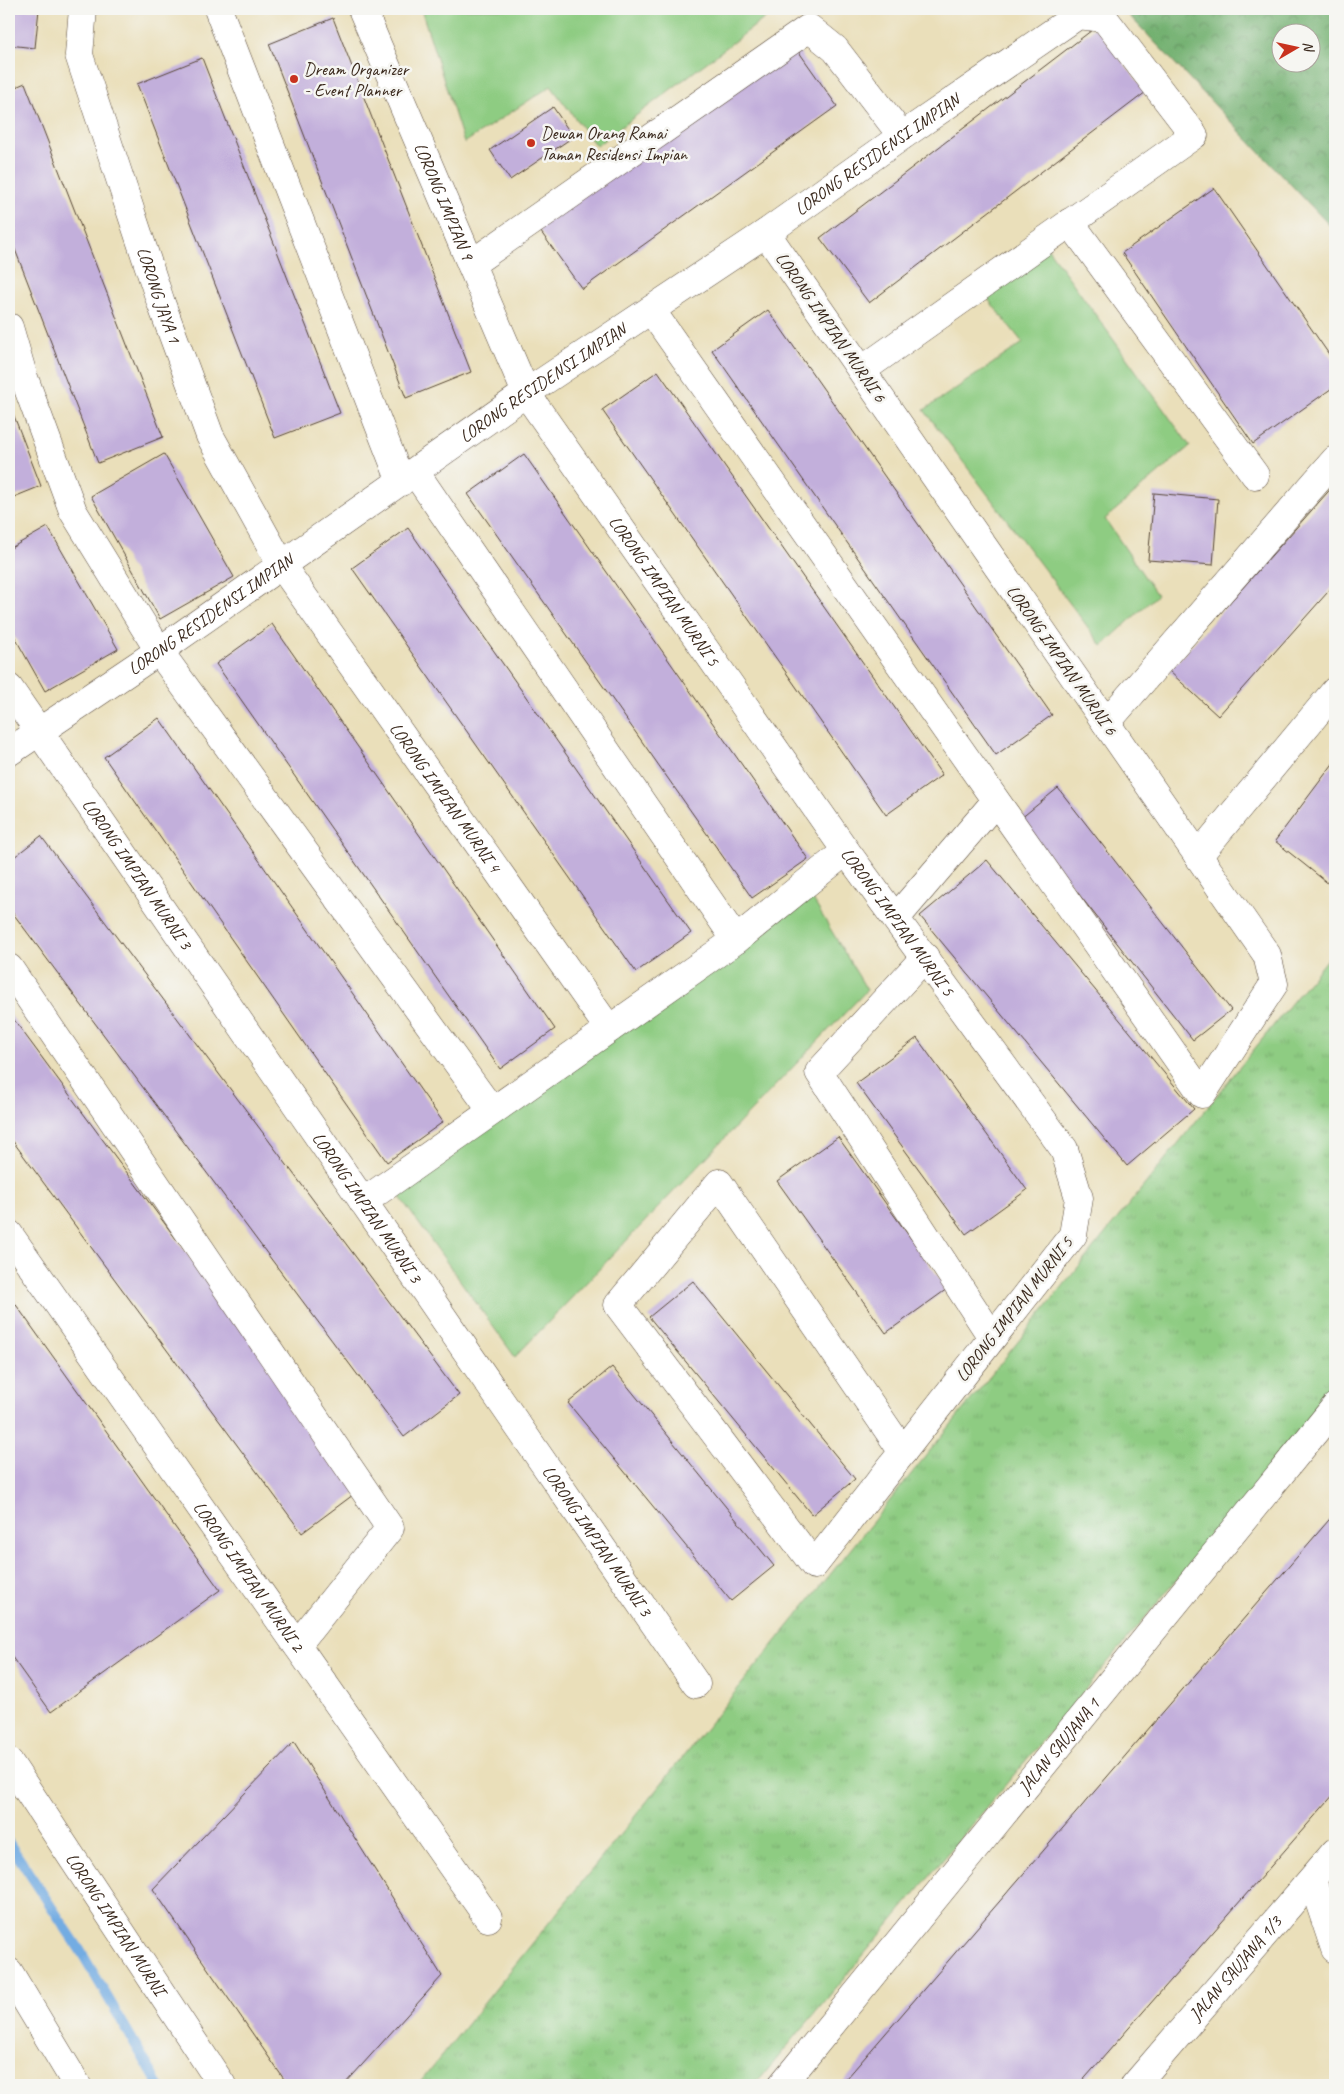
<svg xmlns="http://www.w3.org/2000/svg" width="1344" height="2094" font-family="Caveat,sans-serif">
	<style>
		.grass { fill: url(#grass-tufts); stroke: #647b50 }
		.forest { fill: url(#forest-crowns); stroke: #566d47; fill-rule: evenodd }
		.park { fill: #8ecc82; stroke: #647b50 }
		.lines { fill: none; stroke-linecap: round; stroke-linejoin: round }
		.stream { stroke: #73ace2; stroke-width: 10 }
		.building { fill: #c2afdb }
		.minor-casing { stroke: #554535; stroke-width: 29 }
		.minor { stroke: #fff; stroke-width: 28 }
		.poi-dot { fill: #c8321e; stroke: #f6f6f2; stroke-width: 2 }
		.labels { text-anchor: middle; stroke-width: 5; stroke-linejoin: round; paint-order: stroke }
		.poi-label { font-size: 18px; fill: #3b2a1e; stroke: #f6f6f2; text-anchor: start }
		.street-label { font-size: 18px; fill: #3b2a1e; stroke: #f6f6f2 }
	</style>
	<defs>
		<pattern id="grass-tufts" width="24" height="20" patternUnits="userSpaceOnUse" patternTransform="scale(1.25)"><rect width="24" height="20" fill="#8ecc82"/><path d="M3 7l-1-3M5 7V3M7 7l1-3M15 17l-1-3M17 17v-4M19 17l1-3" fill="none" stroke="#7baf70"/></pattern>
		<pattern id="forest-crowns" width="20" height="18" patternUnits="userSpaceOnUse" patternTransform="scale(1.25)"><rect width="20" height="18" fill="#72b070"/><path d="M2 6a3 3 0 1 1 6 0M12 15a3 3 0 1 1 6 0" fill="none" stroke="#5f8f5b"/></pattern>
	</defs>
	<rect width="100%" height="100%" fill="#f6f6f2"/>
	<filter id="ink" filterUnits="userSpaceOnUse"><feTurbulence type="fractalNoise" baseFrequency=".02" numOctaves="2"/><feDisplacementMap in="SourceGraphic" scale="10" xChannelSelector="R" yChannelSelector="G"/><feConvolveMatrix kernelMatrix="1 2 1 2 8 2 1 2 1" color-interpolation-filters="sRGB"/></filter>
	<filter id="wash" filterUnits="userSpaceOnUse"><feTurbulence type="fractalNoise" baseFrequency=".0096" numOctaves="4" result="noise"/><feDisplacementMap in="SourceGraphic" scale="20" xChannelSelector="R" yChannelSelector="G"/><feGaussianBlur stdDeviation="1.12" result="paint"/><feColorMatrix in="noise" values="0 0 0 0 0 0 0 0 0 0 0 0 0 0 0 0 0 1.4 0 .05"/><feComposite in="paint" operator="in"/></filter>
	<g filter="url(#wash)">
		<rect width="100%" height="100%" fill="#eadfba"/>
		<!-- grass -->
		<path class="grass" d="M 1335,949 L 1335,1390 L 755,2085 L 418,2085 Z"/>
		<!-- forest -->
		<path class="forest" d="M 1123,9 L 1335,9 L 1335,231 ZM 1282,32 L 1312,32 L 1312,62 L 1282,62 Z"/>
		<!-- park -->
		<path class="park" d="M 421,9 L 777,9 L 596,146 L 551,86 L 464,143 Z
			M 1044,243 L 1190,446 L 1105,519 L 1157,595 L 1102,646 L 924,410 L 1023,343 L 983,293 Z
			M 807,890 L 867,990 L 515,1357 L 397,1193 Z"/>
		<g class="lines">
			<!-- stream -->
			<path class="stream" d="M 9,1843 L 80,1950 L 159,2085"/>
		</g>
		<g id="blocks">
			<!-- building -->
			<path class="building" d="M 9,9 L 39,9 L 35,48 L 9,45 Z
				M 333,18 L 471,372 L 406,398 L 269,44 Z
				M 1096,27 L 1146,92 L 869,303 L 820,238 Z
				M 794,45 L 837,106 L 582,289 L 538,228 Z
				M 202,58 L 340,413 L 275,438 L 137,84 Z
				M 25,83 L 163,437 L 98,463 L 9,234 L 9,90 Z
				M 553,107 L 573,137 L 510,180 L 490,150 Z
				M 1214,188 L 1335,363 L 1335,386 L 1253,444 L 1122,253 Z
				M 768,310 L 1052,715 L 996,755 L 712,350 Z
				M 658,371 L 942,775 L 886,815 L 602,410 Z
				M 9,403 L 41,486 L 9,499 Z
				M 164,454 L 234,577 L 160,619 L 91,496 Z
				M 524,454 L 808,859 L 752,898 L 468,494 Z
				M 1335,484 L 1335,584 L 1218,716 L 1169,671 Z
				M 1154,493 L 1218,499 L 1213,565 L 1148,560 Z
				M 48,527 L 118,649 L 45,691 L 9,627 L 9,549 Z
				M 408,528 L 691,933 L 636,972 L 352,568 Z
				M 272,624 L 555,1029 L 500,1069 L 216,664 Z
				M 159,718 L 443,1122 L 387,1162 L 104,757 Z
				M 1335,761 L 1335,889 L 1275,841 Z
				M 1058,788 L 1231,1010 L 1193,1040 L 1020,819 Z
				M 41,836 L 459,1395 L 404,1437 L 9,908 L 9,861 Z
				M 987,860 L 1194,1109 L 1127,1166 L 920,916 Z
				M 9,1013 L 361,1489 L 302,1533 L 9,1136 Z
				M 917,1038 L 1027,1190 L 966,1234 L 856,1083 Z
				M 838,1137 L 947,1289 L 886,1333 L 777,1181 Z
				M 693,1281 L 855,1479 L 812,1515 L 649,1317 Z
				M 9,1295 L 220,1590 L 51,1712 L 9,1653 Z
				M 612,1367 L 774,1566 L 731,1601 L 568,1403 Z
				M 1335,1513 L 1335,1793 L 1079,2085 L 841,2085 Z
				M 294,1742 L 442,1976 L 344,2085 L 288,2085 L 153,1889 Z"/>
		</g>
	</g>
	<g filter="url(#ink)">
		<use href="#blocks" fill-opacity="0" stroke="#554535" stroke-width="1"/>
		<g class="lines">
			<defs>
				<g id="minor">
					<path id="s1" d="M 83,9 L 79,55 L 161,303 L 210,436 L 282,566 L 609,1029"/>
					<path d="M 218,9 L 401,482"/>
					<path id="s2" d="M 362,9 L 526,393 L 846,851 L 1064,1149 L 1079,1198 L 1073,1235 L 814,1565 L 618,1305 L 719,1183 L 903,1452"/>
					<path d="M 1070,222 L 1255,475"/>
					<path d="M 471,264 L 809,28 L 835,49 L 902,136"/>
					<path d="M 651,310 L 1202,1094 L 1274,984 L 1267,955 L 766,233"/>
					<path d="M 9,327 L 23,375 L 73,511 L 159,651 L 492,1111"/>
					<path d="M 415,472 L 736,940"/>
					<path id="s3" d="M 9,688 L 696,1684"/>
					<path d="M 1106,723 L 1335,460"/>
					<path id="s4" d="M 9,752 L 159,651 L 526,393 L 766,233 L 902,136 L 1078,15 L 1104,18 L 1194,135 L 862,370"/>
					<path d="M 1198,856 L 1335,691"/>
					<path d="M 896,918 L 995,802"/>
					<path d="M 925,957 L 819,1072 L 992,1337"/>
					<path d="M 9,968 L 390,1528 L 297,1645"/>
					<path d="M 363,1202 L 736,940 L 846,851"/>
					<path id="s5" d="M 9,1234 L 488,1918"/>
					<path id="s6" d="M 9,1762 L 222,2085"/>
					<path d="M 1312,1880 L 1335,1949"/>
					<path d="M 9,1972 L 77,2085"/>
					<path id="s7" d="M 782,2085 L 1335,1407"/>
					<path id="s8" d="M 1135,2085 L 1335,1852"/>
				</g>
			</defs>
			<!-- minor casing -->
			<use href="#minor" class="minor-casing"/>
			<!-- minor -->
			<use href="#minor" class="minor"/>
		</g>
	</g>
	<!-- markers -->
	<g class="poi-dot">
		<circle cx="294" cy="79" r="5"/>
		<circle cx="531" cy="143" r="5"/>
	</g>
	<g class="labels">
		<!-- poi labels -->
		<g class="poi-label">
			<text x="304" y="75">Dream Organizer<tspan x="304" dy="21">- Event Planner</tspan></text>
			<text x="541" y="139">Dewan Orang Ramai<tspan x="541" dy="21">Taman Residensi Impian</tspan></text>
		</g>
		<!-- street labels -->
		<g class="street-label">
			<text dy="6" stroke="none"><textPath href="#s4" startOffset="1054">LORONG RESIDENSI IMPIAN</textPath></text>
			<text dy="6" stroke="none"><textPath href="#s2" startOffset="209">LORONG IMPIAN 9</textPath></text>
			<text dy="6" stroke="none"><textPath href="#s1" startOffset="299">LORONG JAYA 1</textPath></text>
			<text transform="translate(831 327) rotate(55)" y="6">LORONG IMPIAN MURNI 6</text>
			<text dy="6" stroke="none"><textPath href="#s4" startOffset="649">LORONG RESIDENSI IMPIAN</textPath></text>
			<text dy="6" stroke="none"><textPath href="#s2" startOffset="659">LORONG IMPIAN MURNI 5</textPath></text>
			<text dy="6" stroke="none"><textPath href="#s4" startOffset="244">LORONG RESIDENSI IMPIAN</textPath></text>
			<text transform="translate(1062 660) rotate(55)" y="6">LORONG IMPIAN MURNI 6</text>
			<text dy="6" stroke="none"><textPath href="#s1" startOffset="881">LORONG IMPIAN MURNI 4</textPath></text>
			<text dy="6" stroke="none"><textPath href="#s3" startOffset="226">LORONG IMPIAN MURNI 3</textPath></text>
			<text dy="6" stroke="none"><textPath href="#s2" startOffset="1064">LORONG IMPIAN MURNI 5</textPath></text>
			<text dy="6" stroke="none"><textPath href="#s3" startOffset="631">LORONG IMPIAN MURNI 3</textPath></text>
			<text transform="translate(1014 1309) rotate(-52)" y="6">LORONG IMPIAN MURNI 5</text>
			<text dy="6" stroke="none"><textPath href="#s3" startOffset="1036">LORONG IMPIAN MURNI 3</textPath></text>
			<text dy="6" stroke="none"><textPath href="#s5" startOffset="418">LORONG IMPIAN MURNI 2</textPath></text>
			<text dy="6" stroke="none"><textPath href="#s7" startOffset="438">JALAN SAUJANA 1</textPath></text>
			<text dy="6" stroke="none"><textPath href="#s6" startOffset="194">LORONG IMPIAN MURNI</textPath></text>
			<text dy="6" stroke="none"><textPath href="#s8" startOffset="154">JALAN SAUJANA 1/3</textPath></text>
		</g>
	</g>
	<!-- margin -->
	<rect width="1344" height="2094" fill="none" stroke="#f6f6f2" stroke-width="30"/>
	<!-- north arrow -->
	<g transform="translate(1296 48) rotate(81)"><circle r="24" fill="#f6f6f2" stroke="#aba49d"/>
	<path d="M0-4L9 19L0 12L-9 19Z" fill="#c8321e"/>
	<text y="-8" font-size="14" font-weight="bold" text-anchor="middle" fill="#3b2a1e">N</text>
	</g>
</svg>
